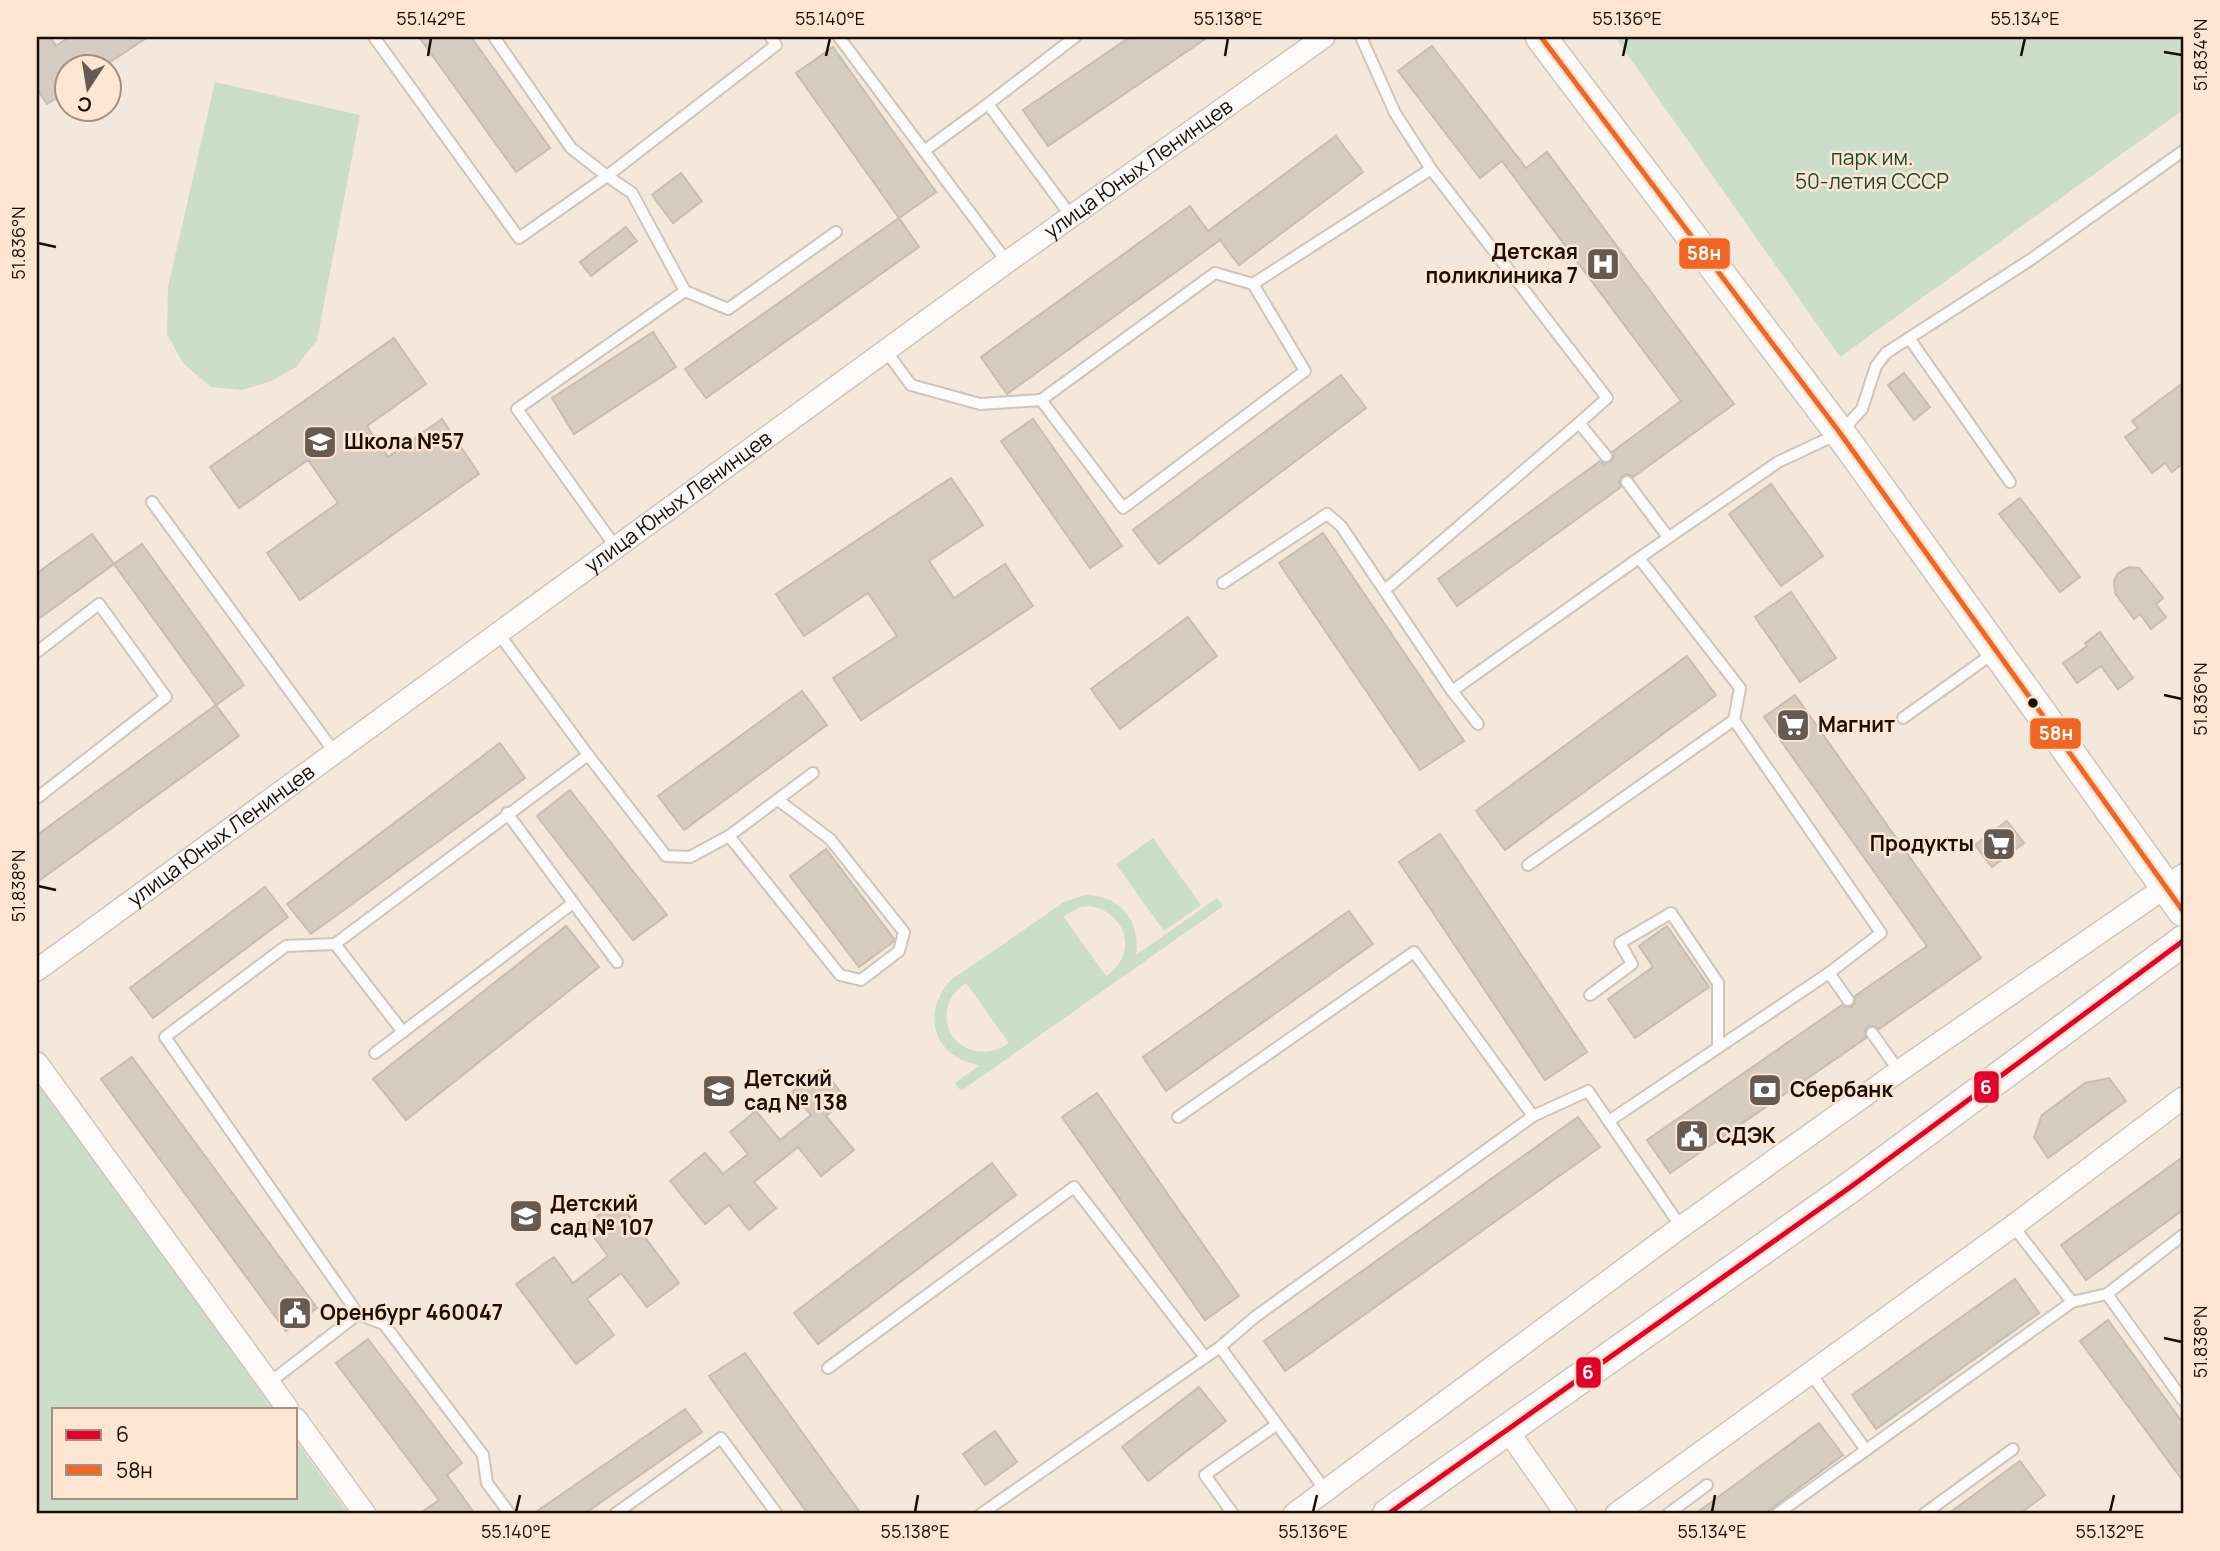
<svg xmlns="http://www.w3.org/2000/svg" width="2220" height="1551" font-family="Manrope,sans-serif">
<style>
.green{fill:#ccddca;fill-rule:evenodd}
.building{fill:#d7ccc2;stroke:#c8bdb4;stroke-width:2}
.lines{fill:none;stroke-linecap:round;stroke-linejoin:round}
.lane-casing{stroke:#d0c5bb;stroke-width:14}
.street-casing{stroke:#d0c5bb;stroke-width:24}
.secondary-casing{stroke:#d0c5bb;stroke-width:33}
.lane{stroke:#fdfbfa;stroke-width:10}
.street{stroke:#fdfbfa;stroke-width:21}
.secondary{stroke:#fdfbfa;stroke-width:30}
.bus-1-casing{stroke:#fee6d2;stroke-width:10}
.bus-2-casing{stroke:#fee6d2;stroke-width:10}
.bus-1{stroke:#e4002b;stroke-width:5}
.bus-2{stroke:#f26522;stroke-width:5}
.ticks{fill:none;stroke:#190f07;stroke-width:2.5}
.bus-dot{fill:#190f07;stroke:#fee6d2;stroke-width:2.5}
.labels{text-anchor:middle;stroke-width:5;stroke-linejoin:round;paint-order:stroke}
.park-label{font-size:21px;fill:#174f32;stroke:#fee6d2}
.street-label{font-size:21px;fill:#190f07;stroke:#fee6d2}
.poi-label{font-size:21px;font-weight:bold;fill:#190f07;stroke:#fee6d2;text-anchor:start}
.line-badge{stroke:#fee6d2;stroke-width:2.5}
.badge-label{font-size:19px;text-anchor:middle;font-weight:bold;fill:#fff}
.neatline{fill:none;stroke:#190f07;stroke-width:2.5}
.ticks-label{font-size:18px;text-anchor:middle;fill:#190f07}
</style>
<rect width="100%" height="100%" fill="#f4e7dc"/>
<g class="green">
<path d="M1615 37H2183V110L1840 357Z"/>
<path d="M215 82 360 115 317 340 296 367 271 381 242 390 211 387 183 363 167 334 168 287Z"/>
<path d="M1153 838 1201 905 1164 931 1116 864Z"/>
<path d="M1085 895C1120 895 1141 921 1136 955L1217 898 1223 906 961 1091 955 1083 980 1065C934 1059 920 1013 951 980L1064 902ZM1091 906C1128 914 1138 955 1106 976L1063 916 1081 907ZM966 983 1009 1043 1008 1044C960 1073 921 1013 966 983Z"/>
<path d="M37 1079 273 1409H54V1497H296V1441L349 1514H40L37 1510Z"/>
</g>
<g class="building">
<path d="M37 37H50L56 46 69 37H148L104 66H66V92L47 104 37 89Z"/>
<path d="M419 37H471L550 148 516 172Z"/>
<path d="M1130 37H1208L1048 146 1023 110Z"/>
<path d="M1432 46 1526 168 1547 152 1734 404 1633 477 1627 474 1622 476 1619 482 1621 487 1457 606 1438 579 1600 461 1604 464 1610 462 1614 458 1612 452 1681 401 1502 161 1480 178 1398 71Z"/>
<path d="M833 47 936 192 899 218 796 73Z"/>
<path d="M1336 136 1363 172 1239 265 1220 240 1007 394 981 357 1190 206 1208 231Z"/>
<path d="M681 173 702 201 673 223 652 195Z"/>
<path d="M899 218 919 247 706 398 685 369Z"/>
<path d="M626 227 637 241 591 276 580 262Z"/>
<path d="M653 332 676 367 574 434 552 398Z"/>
<path d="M394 338 426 384 367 426 388 457 442 419 479 474 300 600 267 553 338 503 308 460 239 508 210 467Z"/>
<path d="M1904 373 1930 407 1914 420 1888 385Z"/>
<path d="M1341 375 1366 408 1159 564 1133 530Z"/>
<path d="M2183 383V463L2172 472 2165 463 2152 473 2125 437 2138 428 2132 421Z"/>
<path d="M1033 419 1122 546 1090 568 1001 441Z"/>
<path d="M951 478 983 525 929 561 954 598 1005 564 1033 606 861 720 833 678 897 636 868 593 804 636 776 594Z"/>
<path d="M1771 484 1823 556 1781 586 1729 514Z"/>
<path d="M2020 498 2080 577 2060 592 1999 514Z"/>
<path d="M1323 533 1464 741 1420 770 1279 563Z"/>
<path d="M92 534 114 564 37 620V573Z"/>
<path d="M142 544 244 685 216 705 114 564Z"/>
<path d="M2129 567 2139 568 2163 598 2156 604 2166 617 2151 629 2140 614 2134 619 2115 593 2114 581 2118 573Z"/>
<path d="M1791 592 1836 658 1800 682 1755 617Z"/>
<path d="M1188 617 1217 656 1120 729 1091 689Z"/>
<path d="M2100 632 2133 678 2118 689 2101 666 2077 683 2063 663 2087 646 2085 643Z"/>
<path d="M1687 656 1716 695 1505 850 1476 811Z"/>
<path d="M802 691 827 725 684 830 658 796Z"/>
<path d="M1795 695 1981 958 1879 1029 1875 1026H1868L1865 1030 1866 1038 1670 1173 1647 1140 1842 1005 1845 1007H1852L1855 1003V996L1927 946 1764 717Z"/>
<path d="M216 705 239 736 37 882V835Z"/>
<path d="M500 743 525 778 311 934 287 904Z"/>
<path d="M570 790 667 915 633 940 537 816Z"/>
<path d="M2007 821 2024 843 1992 867 1975 845Z"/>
<path d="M1440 834 1587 1052 1545 1080 1399 862Z"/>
<path d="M826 849 894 939 893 942 859 967 790 876Z"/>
<path d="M265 887 288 917 153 1018 130 988Z"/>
<path d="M1349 911 1373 944 1166 1091 1143 1057Z"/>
<path d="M566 926 599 967 406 1120 373 1079Z"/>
<path d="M1667 926 1709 987 1635 1038 1608 999 1653 967 1639 946Z"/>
<path d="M132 1057 317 1308 286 1331 101 1079Z"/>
<path d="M822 1068 846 1099 826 1116 854 1150 821 1176 798 1147 754 1182 776 1208 749 1230 729 1205 705 1224 670 1181 705 1153 723 1174 748 1154 730 1132 756 1111 780 1140 811 1115 792 1092Z"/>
<path d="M2109 1078 2126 1101 2048 1158 2034 1137 2042 1115 2085 1083Z"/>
<path d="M1097 1093 1239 1296 1205 1320 1062 1117Z"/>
<path d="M1578 1117 1600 1147 1285 1371 1264 1341Z"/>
<path d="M2183 1157V1210L2086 1280 2061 1245Z"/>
<path d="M992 1163 1016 1195 818 1344 794 1313Z"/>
<path d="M618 1201 679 1283 647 1307 621 1273 587 1299 614 1335 576 1364 516 1284 554 1257 573 1283 608 1256 585 1225Z"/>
<path d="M2015 1279 2039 1313 1876 1429 1852 1395Z"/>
<path d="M2108 1320 2183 1423V1481L2080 1341Z"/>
<path d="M368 1339 462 1463 447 1475 475 1514H419L439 1500 336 1363Z"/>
<path d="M745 1353 861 1514H808L709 1376Z"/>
<path d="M1199 1387 1226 1421 1148 1481 1122 1447Z"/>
<path d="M685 1409 702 1432 584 1514H533Z"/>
<path d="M1819 1423 1843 1455 1764 1514H1695Z"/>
<path d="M995 1431 1017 1462 985 1485 963 1454Z"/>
<path d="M2020 1461 2045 1495 2019 1514H1948Z"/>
</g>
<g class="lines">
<g class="lane-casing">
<g id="lane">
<path d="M374 37 519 238 607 176 632 193 685 291 517 409 617 549"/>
<path d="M494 37 571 148 607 176 776 45 771 37"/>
<path d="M839 37 1007 262"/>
<path d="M924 151 988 104"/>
<path d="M1431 169 1607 398 1579 423 1606 456"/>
<path d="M1071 216 988 104 1075 37"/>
<path d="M685 291 728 309 836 232"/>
<path d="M1909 338 2010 482"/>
<path d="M886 351 911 385 980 404 1041 400 1123 508 1305 371 1253 284 1431 169 1395 113 1361 37"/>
<path d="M1041 400 1215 273 1253 284"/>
<path d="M1627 482 1668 537"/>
<path d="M152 502 335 753"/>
<path d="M1223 583 1327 514 1341 526 1452 691 1639 558"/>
<path d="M1385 590 1579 423"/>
<path d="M499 634 588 755 666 856 690 857 729 836"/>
<path d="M37 652 99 604 166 697 37 798"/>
<path d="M1452 691 1478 724"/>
<path d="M1903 718 1995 652"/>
<path d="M778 800 830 839 904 932 899 951 861 980 840 975 729 836 813 773"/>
<path d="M507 813 617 962"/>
<path d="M1528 865 1734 720"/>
<path d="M335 944 403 1032"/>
<path d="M1829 973 1848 1000"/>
<path d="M1590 995 1632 964 1620 943 1671 913 1718 983V1047"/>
<path d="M1872 1033 1899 1071"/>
<path d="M375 1053 573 903"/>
<path d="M1178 1117 1414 952 1533 1116 1588 1091 1681 1227"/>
<path d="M1609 1121 1829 973 1881 933 1734 720 1740 688 1639 558 1778 462 1840 433 1862 409 1876 366 1886 353 2030 260 2183 151"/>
<path d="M2013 1226 2072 1302 2107 1294 2183 1235"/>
<path d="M2107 1294 2183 1400"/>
<path d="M1220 1347 1255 1317 1533 1116"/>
<path d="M828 1368 1074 1187 1205 1357"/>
<path d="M1811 1374 1866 1450"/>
<path d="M269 1383 358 1314"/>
<path d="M510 1514 487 1483 483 1455 384 1324 358 1314 165 1037 286 946 335 944 588 755"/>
<path d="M615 1514 721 1438 777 1514"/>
<path d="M981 1514 1220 1347 1326 1491"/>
<path d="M1233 1514 1205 1475 1276 1425"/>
<path d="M1668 1514 1707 1485"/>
<path d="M1777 1514 2072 1302"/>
<path d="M1924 1514 2013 1449"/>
</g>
</g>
<g class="street-casing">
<g id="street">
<path id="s1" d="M37 970 1007 262 1324 37"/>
<path d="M37 1063 288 1409"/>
<path d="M296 1419 365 1514"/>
<path d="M1508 1431 1566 1514"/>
<path d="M1294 1514 1681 1227 1899 1071 2183 875"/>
<path d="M1616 1514 2013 1226 2183 1098"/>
</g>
</g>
<g class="secondary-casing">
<g id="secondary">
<path d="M1541 37 1840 433 2183 911"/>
<path d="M1388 1514 1852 1186 2183 941"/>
</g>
</g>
<use href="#lane" class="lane"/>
<use href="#street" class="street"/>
<use href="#secondary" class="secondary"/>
<g class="bus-1-casing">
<path id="bus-1" d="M1388 1514 1852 1186 2183 941"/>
</g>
<g class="bus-2-casing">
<path id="bus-2" d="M1541 37 1840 433 2183 911"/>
</g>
<use href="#bus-1" class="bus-1"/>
<use href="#bus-2" class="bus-2"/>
</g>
<path class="ticks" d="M2164 52 2182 55M428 56 431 38M826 56 830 38M1225 56 1228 38M1623 56 1627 38M2021 56 2025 38M38 243 56 247M2164 695 2182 699M38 886 56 890M2164 1338 2182 1342M516 1512 520 1495M915 1512 918 1495M1313 1512 1317 1495M1712 1512 1715 1495M2110 1512 2114 1495"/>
<defs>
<g id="hospital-square" transform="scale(1.75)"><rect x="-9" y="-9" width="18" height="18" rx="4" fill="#665b52" stroke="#fee6d2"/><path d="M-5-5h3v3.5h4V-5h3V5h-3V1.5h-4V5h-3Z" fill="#fff"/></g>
<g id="school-square" transform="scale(1.75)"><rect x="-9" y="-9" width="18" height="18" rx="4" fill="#665b52" stroke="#fee6d2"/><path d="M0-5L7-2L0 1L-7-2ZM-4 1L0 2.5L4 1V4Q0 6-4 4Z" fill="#fff"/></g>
<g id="supermarket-square" transform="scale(1.75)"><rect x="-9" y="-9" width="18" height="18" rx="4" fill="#665b52" stroke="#fee6d2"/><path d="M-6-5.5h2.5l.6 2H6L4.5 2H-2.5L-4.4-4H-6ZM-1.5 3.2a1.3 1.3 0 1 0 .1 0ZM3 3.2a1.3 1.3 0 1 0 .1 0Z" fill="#fff"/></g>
<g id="bank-square" transform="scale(1.75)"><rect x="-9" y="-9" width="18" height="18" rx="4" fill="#665b52" stroke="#fee6d2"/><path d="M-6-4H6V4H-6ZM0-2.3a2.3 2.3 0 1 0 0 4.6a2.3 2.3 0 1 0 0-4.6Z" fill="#fff"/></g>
<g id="civic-square" transform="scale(1.75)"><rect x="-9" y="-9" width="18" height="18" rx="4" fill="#665b52" stroke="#fee6d2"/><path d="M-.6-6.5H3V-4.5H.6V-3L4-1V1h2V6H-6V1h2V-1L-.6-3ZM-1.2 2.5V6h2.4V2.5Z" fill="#fff"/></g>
</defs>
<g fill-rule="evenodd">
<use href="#hospital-square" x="1603" y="264"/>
<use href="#school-square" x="320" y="442"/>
<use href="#supermarket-square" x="1793" y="725"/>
<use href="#supermarket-square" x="1999" y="844"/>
<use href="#bank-square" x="1765" y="1090"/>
<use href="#school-square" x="719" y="1091"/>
<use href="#civic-square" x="1692" y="1136"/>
<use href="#school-square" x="526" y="1216"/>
<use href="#civic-square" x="295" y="1313"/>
</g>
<circle class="bus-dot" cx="2033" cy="703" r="6"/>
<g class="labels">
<g class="park-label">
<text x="1872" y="165">парк им.<tspan x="1872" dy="24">50-летия СССР</tspan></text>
</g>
<g class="street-label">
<text dy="7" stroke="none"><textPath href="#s1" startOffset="1362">улица Юных Ленинцев</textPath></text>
<text dy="7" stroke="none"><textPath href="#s1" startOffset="794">улица Юных Ленинцев</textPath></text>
<text dy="7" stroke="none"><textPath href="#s1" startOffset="228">улица Юных Ленинцев</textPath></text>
</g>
<g class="poi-label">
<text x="1578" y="259" text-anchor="end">Детская<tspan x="1578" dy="24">поликлиника 7</tspan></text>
<text x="344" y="449">Школа №57</text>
<text x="1818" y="732">Магнит</text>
<text x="1974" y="851" text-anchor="end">Продукты</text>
<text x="744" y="1086">Детский<tspan x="744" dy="24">сад № 138</tspan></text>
<text x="1790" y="1097">Сбербанк</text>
<text x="1716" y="1143">СДЭК</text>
<text x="550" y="1211">Детский<tspan x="550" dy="24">сад № 107</tspan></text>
<text x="320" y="1320">Оренбург 460047</text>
</g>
</g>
<g class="line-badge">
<rect x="1678" y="237" width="53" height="33" rx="7" fill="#f26522"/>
<rect x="2029" y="717" width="53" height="33" rx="7" fill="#f26522"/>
<rect x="1973" y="1070" width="27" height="34" rx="7" fill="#e4002b"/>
<rect x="1575" y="1356" width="27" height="33" rx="7" fill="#e4002b"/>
</g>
<g class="badge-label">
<text x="1704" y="260">58н</text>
<text x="2056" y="740">58н</text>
<text x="1986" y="1094">6</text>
<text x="1588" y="1379">6</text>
</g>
<rect width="2220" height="1551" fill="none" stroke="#fee6d2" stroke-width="77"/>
<rect x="52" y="1408" width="245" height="91" fill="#fee6d2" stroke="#a29081" stroke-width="2"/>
<rect x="66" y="1430" width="35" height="10" fill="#e4002b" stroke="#a29081" stroke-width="2"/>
<text x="116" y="1442" font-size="21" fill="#190f07">6</text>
<rect x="66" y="1465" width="35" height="10" fill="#f26522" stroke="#a29081" stroke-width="2"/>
<text x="116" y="1478" font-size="21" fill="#190f07">58н</text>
<g transform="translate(88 88) rotate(192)"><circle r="33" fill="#fee6d2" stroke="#a29081" stroke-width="2"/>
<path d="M0-5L12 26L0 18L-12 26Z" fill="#665b52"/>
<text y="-10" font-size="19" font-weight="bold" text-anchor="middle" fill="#190f07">С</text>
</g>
<rect x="38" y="38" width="2144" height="1474" class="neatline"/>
<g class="ticks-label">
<text x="431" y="25">55.142°E</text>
<text x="830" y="25">55.140°E</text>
<text x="1228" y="25">55.138°E</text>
<text x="1627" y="25">55.136°E</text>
<text x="2025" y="25">55.134°E</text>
<text transform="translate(2201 55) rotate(-90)" y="6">51.834°N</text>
<text transform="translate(19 243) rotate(-90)" y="6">51.836°N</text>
<text transform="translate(2201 699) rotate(-90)" y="6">51.836°N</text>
<text transform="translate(19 886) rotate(-90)" y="6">51.838°N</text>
<text transform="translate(2201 1342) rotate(-90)" y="6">51.838°N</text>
<text x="516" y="1538">55.140°E</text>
<text x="915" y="1538">55.138°E</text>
<text x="1313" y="1538">55.136°E</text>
<text x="1712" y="1538">55.134°E</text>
<text x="2110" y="1538">55.132°E</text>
</g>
</svg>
